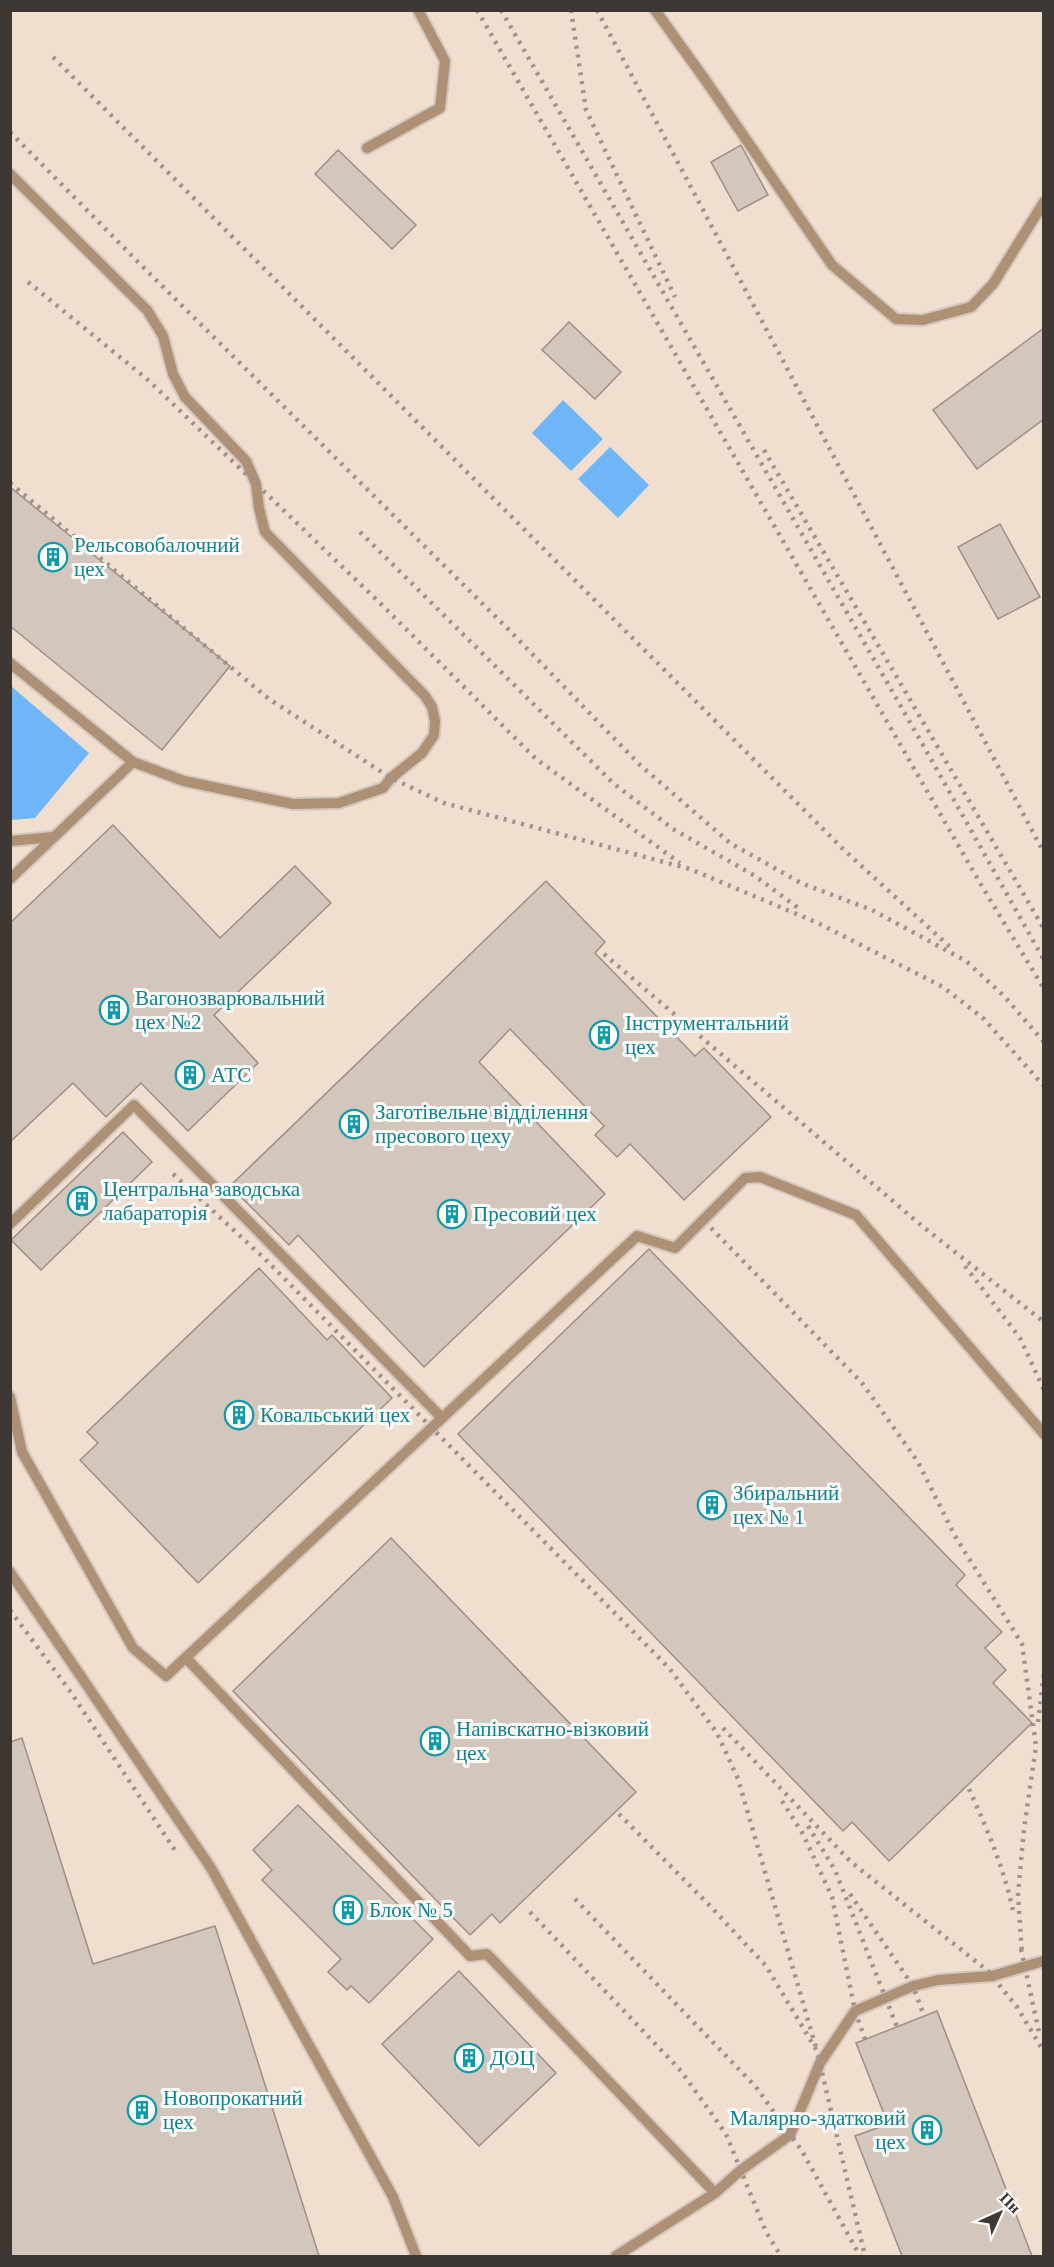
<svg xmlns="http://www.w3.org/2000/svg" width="1054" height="2267" font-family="Georgia,serif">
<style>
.built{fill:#f0decf}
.water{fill:#6eb6f7}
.building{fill:#d3c7bd;stroke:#9b8f86;stroke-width:1.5}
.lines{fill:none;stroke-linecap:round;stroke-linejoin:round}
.service-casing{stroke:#d3c8be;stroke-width:14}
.service{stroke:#ae9075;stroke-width:10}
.rail{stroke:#9d948d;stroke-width:4.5;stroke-dasharray:3 6;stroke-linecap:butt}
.labels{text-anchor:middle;stroke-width:6;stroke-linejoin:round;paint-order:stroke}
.culture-label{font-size:21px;fill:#0d838f;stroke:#fefbf9;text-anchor:start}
</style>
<rect width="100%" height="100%" fill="#f9ece1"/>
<rect class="built" x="11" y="11" width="1032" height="2245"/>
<g class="water">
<path d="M563 400 603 439 571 471 532 433Z"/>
<path d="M610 447 649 485 618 518 578 479Z"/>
<path d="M11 686 89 753 35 818 11 820Z"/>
</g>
<g class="building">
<path d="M741 145 768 195 738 211 711 162Z"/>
<path d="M338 150 416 225 392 249 315 174Z"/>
<path d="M569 322 621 372 595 399 542 350Z"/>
<path d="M1044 328V419L977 469 933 410Z"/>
<path d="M10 487 230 666 162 750 10 626Z"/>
<path d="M1000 524 1040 597 998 619 958 547Z"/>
<path d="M113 825 220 938 295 866 331 903 214 1015 258 1063 188 1131 141 1083 106 1117 73 1083 10 1142V923Z"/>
<path d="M546 881 605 942 595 953 695 1056 704 1048 771 1117 684 1200 630 1144 617 1157 595 1135 604 1126 510 1029 479 1062 605 1194 424 1367 298 1235 289 1245 230 1186Z"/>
<path d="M123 1132 152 1162 41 1270 11 1240Z"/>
<path d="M649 1249 965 1575 956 1585 1002 1632 985 1648 1006 1670 993 1683 1032 1723 889 1861 852 1822 843 1831 458 1434Z"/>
<path d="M259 1268 327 1340 332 1335 392 1398 198 1583 80 1460 98 1443 87 1432Z"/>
<path d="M391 1538 636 1792 500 1923 492 1914 470 1935 233 1691Z"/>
<path d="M22 1738 93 1964 215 1926 319 2256H10V1742Z"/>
<path d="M298 1805 433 1939 369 2003 351 1986 347 1990 328 1972 341 1959 262 1880 272 1870 253 1850Z"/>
<path d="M459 1971 556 2073 479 2146 382 2044Z"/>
<path d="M937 2011 1032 2256H902L855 2136 888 2124 856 2043Z"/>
</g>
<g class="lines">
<g class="service-casing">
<g id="service">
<path d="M655 10 706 81 832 265 896 319 923 320 971 307 993 284 1044 202"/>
<path d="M367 148 440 108 445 61 418 10"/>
<path d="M10 174 147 310 163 336 173 374 185 397 246 461 256 484 259 508 265 532 425 696 432 707 435 721 434 735 422 753 391 778 383 788 339 803 293 804 184 781 133 762 10 879"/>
<path d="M10 663 133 762"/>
<path d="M10 841 53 837"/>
<path d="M10 1224 134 1105 442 1418"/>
<path d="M10 1397 22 1452 133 1648 166 1676 637 1236 675 1248 745 1178 760 1177 856 1215 1044 1434"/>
<path d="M10 1572 211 1868 393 2197 416 2256"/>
<path d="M186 1658 470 1956 487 1954 715 2193"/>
<path d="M616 2256 715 2193 741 2170 790 2135 820 2063 855 2011 913 1986 938 1980 992 1976 1044 1961"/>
</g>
</g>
<use href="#service" class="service"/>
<g class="rail">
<path d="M477 10 980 883 1044 989"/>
<path d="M501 10 923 745 1044 960"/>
<path d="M571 10 586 110 675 297"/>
<path d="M597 10 1044 853"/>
<path d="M53 57 844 850 950 947"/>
<path d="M10 132 140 264 508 629 640 765 730 843 801 883 872 910 966 961 1004 996 1044 1042"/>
<path d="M28 282 148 380 379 602 536 759 680 863"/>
<path d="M764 450 1044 929"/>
<path d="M10 483 269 699 391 778 444 803 690 869 818 923 943 987 984 1019 1044 1086"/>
<path d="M360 532 613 783 673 829 755 876 801 910"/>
<path d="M604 954 922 1226 1044 1322"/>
<path d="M173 1174 265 1259 669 1668 717 1733 738 1779 817 2051"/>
<path d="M711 1228 862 1383 918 1462 955 1536 1022 1644 1036 1746 1024 1829 1018 1894 1022 1955"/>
<path d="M965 1266 1020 1338 1044 1390"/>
<path d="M10 1610 70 1691 176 1852"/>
<path d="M1038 1722 1044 1673"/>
<path d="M723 1728 851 1862 988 1971 1017 2007 1044 2052"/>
<path d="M969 1789C987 1829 1004 1868 1013 1911"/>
<path d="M782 1801 803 1834 832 1897 855 2011 865 2039"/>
<path d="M619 1814 712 1908 766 1966 817 2051 865 2256"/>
<path d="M808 1826 835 1870 897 2027"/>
<path d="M850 1894 913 1986 924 2016"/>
<path d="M575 1899 756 2087 802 2151 860 2256"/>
<path d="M530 1912 681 2071 726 2134 766 2232 781 2256"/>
<path d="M1021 1949 1040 2037"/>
</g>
</g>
<defs>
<g id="building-ring" transform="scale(1.5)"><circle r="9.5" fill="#fefbf9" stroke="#0f9aa8" stroke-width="1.5"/><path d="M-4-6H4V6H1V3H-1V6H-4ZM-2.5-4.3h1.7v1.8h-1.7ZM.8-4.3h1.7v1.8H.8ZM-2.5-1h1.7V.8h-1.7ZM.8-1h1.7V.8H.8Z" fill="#0f9aa8"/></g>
</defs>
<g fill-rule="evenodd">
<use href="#building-ring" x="53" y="557"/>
<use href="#building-ring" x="114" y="1010"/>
<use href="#building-ring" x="604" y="1035"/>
<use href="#building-ring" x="190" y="1075"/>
<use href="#building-ring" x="354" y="1124"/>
<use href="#building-ring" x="82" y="1201"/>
<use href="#building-ring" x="452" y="1214"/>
<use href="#building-ring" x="239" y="1415"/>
<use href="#building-ring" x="712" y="1505"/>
<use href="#building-ring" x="435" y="1741"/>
<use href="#building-ring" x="348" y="1910"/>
<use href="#building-ring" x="469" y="2058"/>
<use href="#building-ring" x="142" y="2110"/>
<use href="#building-ring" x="927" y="2130"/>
</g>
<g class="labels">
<g class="culture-label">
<text x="74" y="552">Рельсовобалочний<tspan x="74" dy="24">цех</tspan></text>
<text x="135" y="1005">Вагонозварювальний<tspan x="135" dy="24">цех №2</tspan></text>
<text x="625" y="1030">Інструментальний<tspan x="625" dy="24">цех</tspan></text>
<text x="211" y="1082">АТС</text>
<text x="375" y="1119">Заготівельне відділення<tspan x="375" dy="24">пресового цеху</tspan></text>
<text x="103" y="1196">Центральна заводська<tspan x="103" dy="24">лабараторія</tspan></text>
<text x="473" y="1221">Пресовий цех</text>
<text x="260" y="1422">Ковальський цех</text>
<text x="733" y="1500">Збиральний<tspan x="733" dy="24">цех № 1</tspan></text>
<text x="456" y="1736">Напівскатно-візковий<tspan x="456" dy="24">цех</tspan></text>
<text x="369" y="1917">Блок № 5</text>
<text x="490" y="2065">ДОЦ</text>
<text x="163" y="2105">Новопрокатний<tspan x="163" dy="24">цех</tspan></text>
<text x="906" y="2125" text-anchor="end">Малярно-здатковий<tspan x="906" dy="24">цех</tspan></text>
</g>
</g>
<rect width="1054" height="2267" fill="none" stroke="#3d3834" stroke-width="24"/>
<g transform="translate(1000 2213) rotate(45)" stroke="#fefbf9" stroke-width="4.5" paint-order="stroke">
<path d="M0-4.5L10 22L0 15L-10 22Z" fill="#3d3834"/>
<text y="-9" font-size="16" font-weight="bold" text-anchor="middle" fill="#3d3834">Пн</text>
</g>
</svg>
